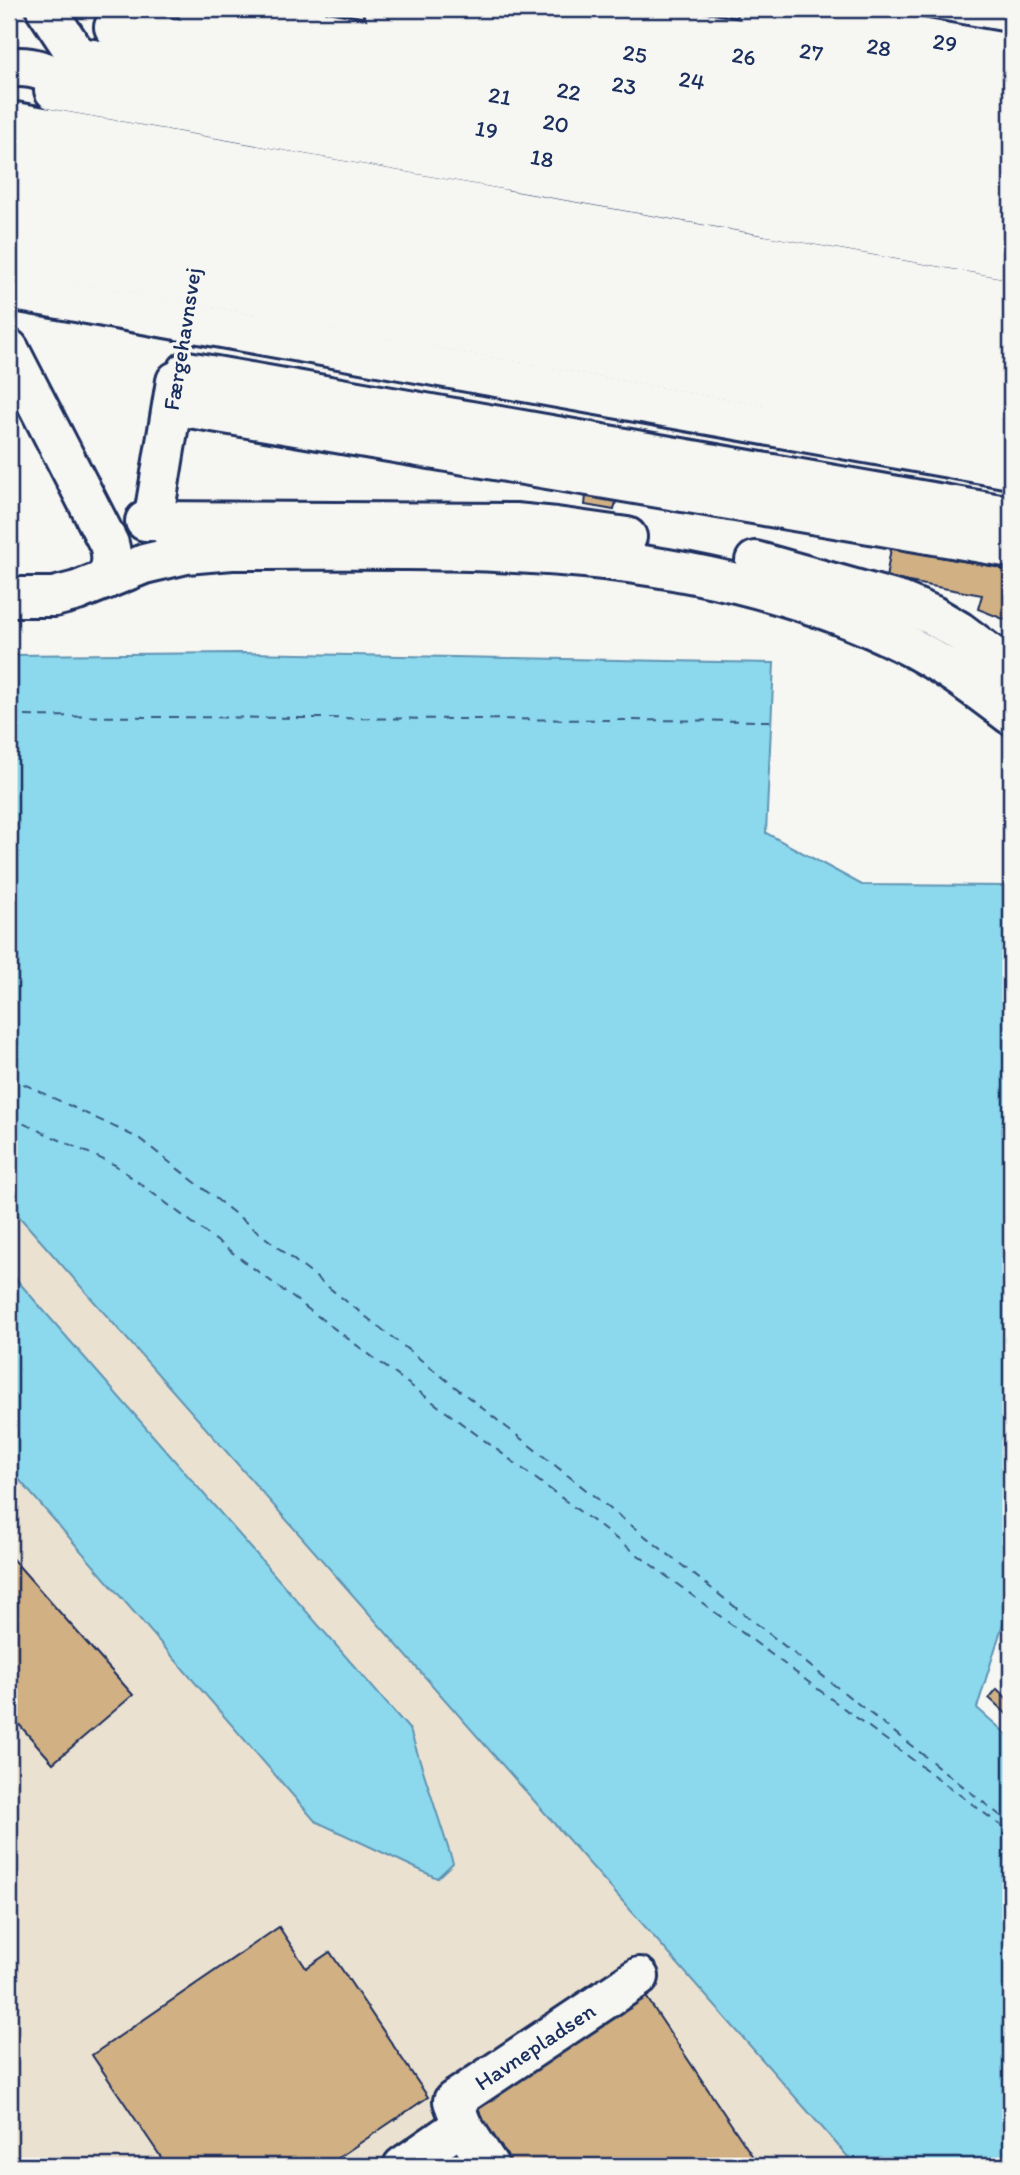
<svg xmlns="http://www.w3.org/2000/svg" width="1020" height="2175" font-family="Itim,sans-serif">
<style>
.built{fill:#ebe1d1}
.water{fill:#8cd8ec;stroke:#5f94b3;stroke-width:2}
.lines{fill:none;stroke-linecap:round;stroke-linejoin:round}
.ferry{stroke:#375982;stroke-width:2;stroke-dasharray:9 7;stroke-linecap:butt}
.building{fill:#d1b084;stroke:#1b2f5e;stroke-width:2}
.minor-casing{stroke:#1b2f5e;stroke-width:44}
.minor{stroke:#f6f6f2;stroke-width:38}
.labels{text-anchor:middle;stroke-width:7;stroke-linejoin:round;paint-order:stroke}
.street-label{font-size:23px;fill:#1b2f5e;stroke:#f6f6f2}
</style>
<rect width="100%" height="100%" fill="#f6f6f2"/>
<filter id="ink" filterUnits="userSpaceOnUse"><feTurbulence type="fractalNoise" baseFrequency=".0143" numOctaves="2"/><feDisplacementMap in="SourceGraphic" scale="14" xChannelSelector="R" yChannelSelector="G"/><feConvolveMatrix kernelMatrix="1 2 1 2 8 2 1 2 1" color-interpolation-filters="sRGB"/></filter>
<g filter="url(#ink)">
<path class="built" d="M9 1205 856 2166H9Z"/>
<g class="water">
<path d="M240 653 774 663 766 833 862 885 1011 886V1597L977 1708 1011 1738V2166H856L9 1205V655Z"/>
<path d="M9 1271 410 1730 453 1863 437 1878 315 1821 9 1468Z"/>
</g>
<g class="lines">
<g class="ferry">
<path d="M9 716 771 721"/>
<path d="M9 1077 140 1139 1011 1824"/>
<path d="M9 1117 115 1165 1011 1833"/>
</g>
</g>
<g class="building">
<path d="M586 496 616 501 614 510 585 505Z"/>
<path d="M891 548 996 567 1011 573V622L978 609 982 595 886 578Z"/>
<path d="M9 1555 133 1695 53 1763 9 1713Z"/>
<path d="M997 1689 1011 1702V1718L989 1698Z"/>
<path d="M279 1927 306 1968 330 1952 428 2097 326 2166H167L92 2055Z"/>
<path d="M645 1995 759 2166H507L470 2110Z"/>
</g>
<g class="lines">
<g class="minor-casing">
<g id="minor">
<path d="M46 9 95 83"/>
<path id="s1" d="M197 9 1011 154"/>
<path id="s2" d="M383 9 1011 120"/>
<path id="s3" d="M570 9 1011 87"/>
<path id="s4" d="M756 9 1011 54"/>
<path id="s5" d="M114 27 1011 187"/>
<path id="s6" d="M87 58 1011 223"/>
<path d="M9 68C35 63 63 79 86 90"/>
<path d="M54 90 1011 260"/>
<path d="M15 122 1011 299"/>
<path d="M9 153 1011 332"/>
<path d="M9 186 1011 367"/>
<path d="M9 219 1011 398"/>
<path d="M9 252 1011 431"/>
<path d="M9 290 1011 469"/>
<path d="M9 349 109 544C113 558 112 567 105 580"/>
<path d="M187 371 1011 516"/>
<path d="M176 381 155 510 177 538"/>
<path d="M178 406 1011 548"/>
<path d="M145 521 515 523 556 527 627 537"/>
<path d="M755 561 901 602 932 615 959 631 1011 670"/>
<path d="M9 597H54L77 591 144 564 186 554 232 550C460 550 690 538 901 642 940 661 976 688 1011 715"/>
<path d="M462 2125 489 2166"/>
<path id="s7" d="M403 2166 462 2125 453 2101 639 1977"/>
</g>
</g>
<use href="#minor" class="minor"/>
</g>
</g>
<g class="labels">
<g class="street-label">
<text dy="8" stroke="none"><textPath href="#s4" startOffset="192">29</textPath></text>
<text transform="translate(879 47) rotate(10)" y="8">28</text>
<text dy="8" stroke="none"><textPath href="#s3" startOffset="245">27</textPath></text>
<text dy="8" stroke="none"><textPath href="#s2" startOffset="256">25</textPath></text>
<text transform="translate(744 56) rotate(10)" y="8">26</text>
<text transform="translate(692 80) rotate(10)" y="8">24</text>
<text dy="8" stroke="none"><textPath href="#s1" startOffset="434">23</textPath></text>
<text transform="translate(569 91) rotate(10)" y="8">22</text>
<text dy="8" stroke="none"><textPath href="#s5" startOffset="392">21</textPath></text>
<text transform="translate(556 123) rotate(10)" y="8">20</text>
<text dy="8" stroke="none"><textPath href="#s6" startOffset="406">19</textPath></text>
<text transform="translate(542 158) rotate(10)" y="8">18</text>
<text transform="translate(182 339) rotate(-81)" y="8">Færgehavnsvej</text>
<text dy="8" stroke="none"><textPath href="#s7" startOffset="196">Havnepladsen</textPath></text>
</g>
</g>
<rect width="1020" height="2175" fill="none" stroke="#f6f6f2" stroke-width="35"/>
<rect x="18" y="18" width="985" height="2140" fill="none" stroke="#1b2f5e" stroke-width="2.5" filter="url(#ink)"/>
</svg>
